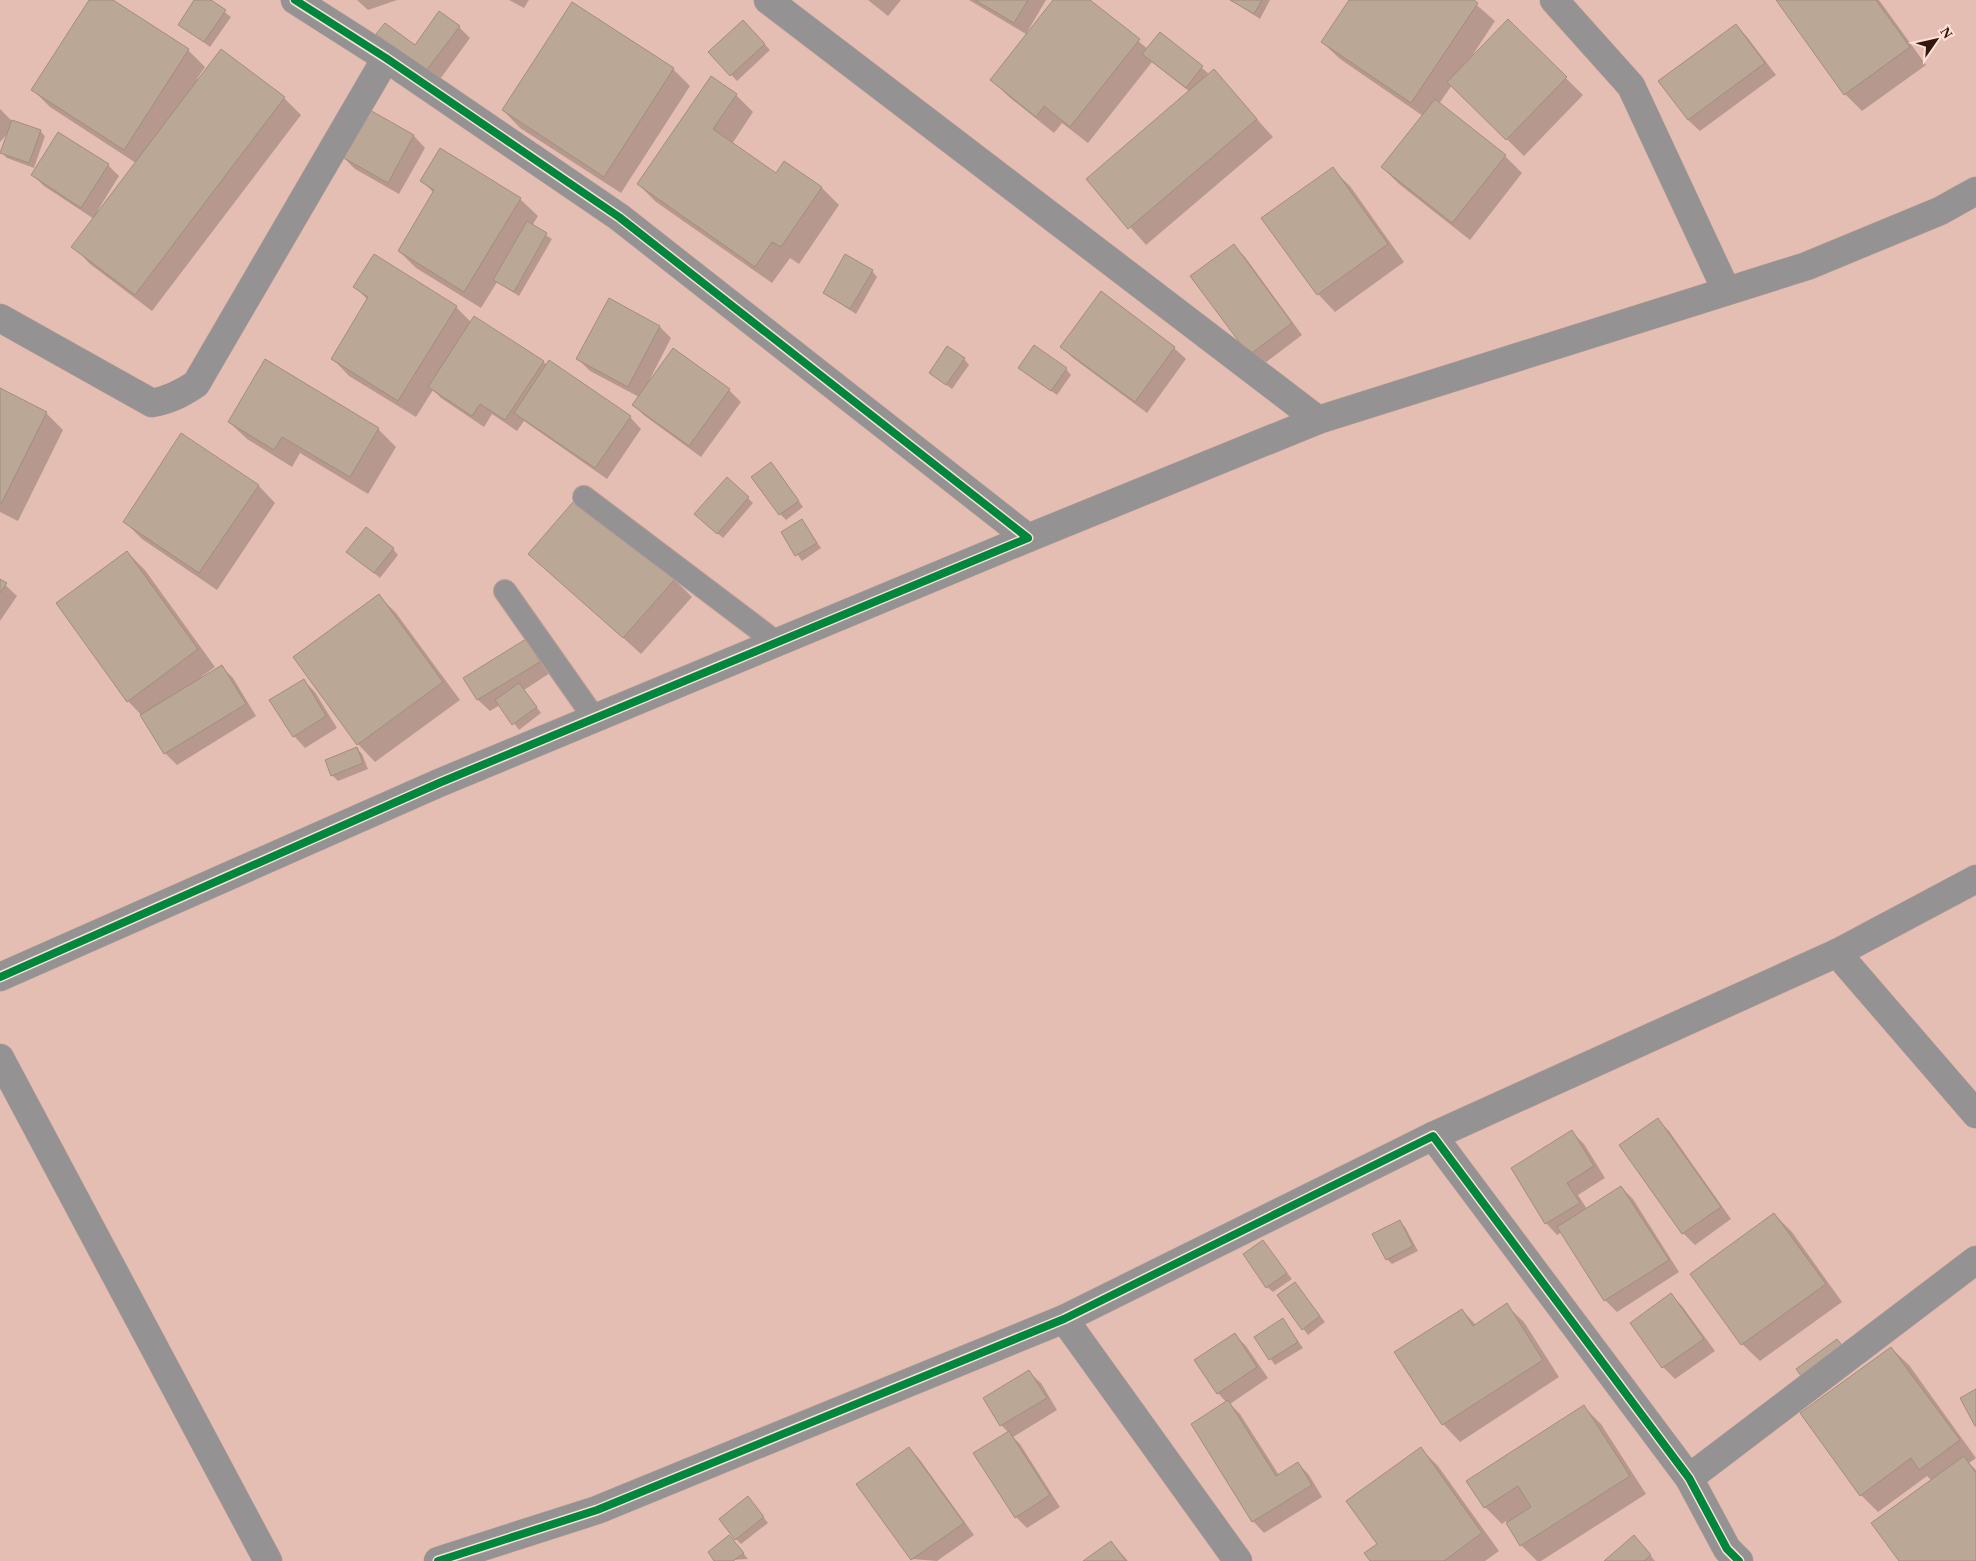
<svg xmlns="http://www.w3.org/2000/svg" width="1976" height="1561" font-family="Georgia,serif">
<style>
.shadow{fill:#0003}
.building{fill:#bba795;stroke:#a28e7c}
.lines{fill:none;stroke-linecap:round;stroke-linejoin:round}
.lane-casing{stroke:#bd9f96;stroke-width:24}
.street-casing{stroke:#bd9f96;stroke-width:29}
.lane{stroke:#949292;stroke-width:22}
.street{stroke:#949292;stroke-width:28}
.cycleway-casing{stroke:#fee0d7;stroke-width:11}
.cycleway{stroke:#00873e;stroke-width:8}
</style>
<rect width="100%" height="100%" fill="#e5beb3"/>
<g class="shadow">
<path d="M91 0H111L188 50 205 67 197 79 199 80 284 98 301 115 152 311 90 264 73 246 94 219 44 186 32 174 108 165 119 176 98 210 100 211 136 163 50 107 33 90Z"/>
<path d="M196 0H209L231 17 210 47 180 24Z"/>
<path d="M357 0H397L368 10Z"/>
<path d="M509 0H529L524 8Z"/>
<path d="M868 0H901L888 16Z"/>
<path d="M969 0H1046L1026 34Z"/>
<path d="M1055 0H1088L1148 49 1160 34 1208 73 1203 79 1214 71 1273 137 1146 245 1088 179 1190 92 1152 62 1088 143 1062 123 1054 133 1009 97 992 80Z"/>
<path d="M1231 0H1270L1260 19Z"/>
<path d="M1350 0H1471L1495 21 1470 59 1508 21 1583 95 1524 156 1452 85 1439 104 1505 156 1522 173 1470 240 1399 184 1382 167 1423 116 1340 59 1322 42Z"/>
<path d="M1778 0H1879L1926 65 1862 111 1845 94Z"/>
<path d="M1736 25 1747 37 1776 75 1700 131 1688 120Z"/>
<path d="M459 27 470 38 438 82 389 45 378 34 416 46Z"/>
<path d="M749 27 770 50 737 81 710 52Z"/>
<path d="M673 69 690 86 621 193 520 128 503 110Z"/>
<path d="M736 95 753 112 732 144 777 174 784 163 822 188 839 205 799 264 790 258 772 283 656 202 638 184Z"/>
<path d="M0 109 13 122 40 131 45 136 34 168 7 158 1 152 9 132 0 142Z"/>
<path d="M369 111 414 136 425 148 399 194 355 169 343 157Z"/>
<path d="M1332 169 1350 186 1404 262 1335 312 1318 294 1263 218Z"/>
<path d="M422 181 520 199 538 216 532 226 552 239 519 296 497 282 481 308 416 268 399 251 434 193Z"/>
<path d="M1234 246 1245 257 1302 335 1261 366 1250 355Z"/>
<path d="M872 271 877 277 856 314 824 293Z"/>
<path d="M355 287 456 307 471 322 543 362 630 417 641 429 607 479 524 421 517 431 492 414 484 427 441 398 433 390 416 417 349 376 332 358 368 300Z"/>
<path d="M660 327 671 338 649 381 673 350 729 390 741 402 701 457 645 416 633 405 639 397 590 371 578 359Z"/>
<path d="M1062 347 1174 348 1186 359 1147 413 1073 358Z"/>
<path d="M964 359 969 365 952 389 930 373Z"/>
<path d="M265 361 378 429 396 447 368 494 300 453 292 467 247 439 229 422Z"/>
<path d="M1066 369 1071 375 1057 395 1025 373Z"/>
<path d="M0 390 46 413 63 430 18 521 0 512Z"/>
<path d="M776 469 803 507 786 520 780 514Z"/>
<path d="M258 485 275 503 217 590 142 539 124 521Z"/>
<path d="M748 498 753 503 723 538 701 519Z"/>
<path d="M801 520 821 548 802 561 782 533Z"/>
<path d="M393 549 398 555 380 578 348 552Z"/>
<path d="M127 552 145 570 215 667 201 677 202 678 222 667 233 678 256 716 177 765 165 753 142 716 128 701Z"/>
<path d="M529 553 675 580 692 597 641 654Z"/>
<path d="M0 580 17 596 0 621Z"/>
<path d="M379 596 396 613 460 700 375 762 358 744 295 657Z"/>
<path d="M525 641 537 653 550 673 524 690 541 713 519 730 500 705 490 711 478 700 465 679Z"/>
<path d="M303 680 315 692 337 728 305 748 294 736Z"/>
<path d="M356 748 362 754 368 769 338 781 332 775Z"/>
<path d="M1657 1120 1669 1131 1731 1219 1695 1245 1683 1233 1621 1146Z"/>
<path d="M1572 1132 1584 1144 1605 1178 1578 1195 1587 1209 1621 1187 1633 1199 1679 1272 1617 1312 1605 1300 1562 1232 1557 1235 1546 1223Z"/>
<path d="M1774 1214 1792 1232 1842 1302 1760 1361 1742 1344 1691 1274Z"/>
<path d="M1400 1222 1405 1227 1418 1251 1392 1264 1387 1259Z"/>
<path d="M1263 1242 1292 1279 1273 1292 1267 1287Z"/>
<path d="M1295 1284 1325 1322 1308 1335 1279 1296Z"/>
<path d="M1671 1295 1682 1306 1715 1351 1675 1379 1663 1367 1631 1323Z"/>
<path d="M1506 1305 1524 1322 1559 1377 1460 1442 1443 1424 1396 1353 1462 1310 1476 1325Z"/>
<path d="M1283 1320 1303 1348 1275 1365 1255 1337Z"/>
<path d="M1234 1334 1246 1346 1268 1378 1230 1404 1240 1414 1279 1475 1298 1463 1309 1475 1322 1497 1264 1533 1253 1521 1227 1403 1218 1393Z"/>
<path d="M1891 1348 1909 1365 1976 1458 1969 1463 1976 1470V1561H1900L1932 1481 1927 1476 1878 1512 1861 1495Z"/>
<path d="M1029 1372 1041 1383 1057 1410 1013 1437 1020 1444 1060 1507 1027 1528 1016 1517 1008 1432 1001 1425 985 1399Z"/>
<path d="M1584 1407 1601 1424 1646 1494 1541 1561H1537L1521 1545 1506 1521 1502 1524 1485 1507Z"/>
<path d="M909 1448 920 1460 974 1535 937 1561 912 1559Z"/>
<path d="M1421 1449 1438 1466 1499 1551 1485 1561H1371Z"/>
<path d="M748 1497 768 1523 741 1544 736 1539Z"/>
<path d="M1111 1542 1128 1561H1085Z"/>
<path d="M1639 1542 1655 1561H1606Z"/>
<path d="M735 1543 748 1559 716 1561Z"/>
</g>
<g class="building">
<path d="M89 0H113L189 49 124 150 31 90Z"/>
<path d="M194 0H211L226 10 204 42 178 25Z"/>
<path d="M975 0H1028L1014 23Z"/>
<path d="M1053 0H1090L1140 39 1070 127 1044 106 1036 117 990 80Z"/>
<path d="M1230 0H1262L1254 14Z"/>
<path d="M1349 0H1474L1478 3 1411 103 1321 42Z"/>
<path d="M1776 0H1876L1910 47 1844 95Z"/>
<path d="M572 2 674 68 604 177 502 110Z"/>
<path d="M439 11 460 26 426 71 376 34 385 23 415 45Z"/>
<path d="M1508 19 1567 77 1506 140 1447 82Z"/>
<path d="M743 20 765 44 730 76 708 52Z"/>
<path d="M1736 24 1765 63 1688 120 1658 81Z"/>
<path d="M1160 32 1203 66 1186 88 1142 54Z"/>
<path d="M221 49 285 97 135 295 71 247Z"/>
<path d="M1214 69 1257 119 1128 229 1086 179Z"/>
<path d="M711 76 737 94 713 129 776 173 784 161 822 187 781 247 772 242 755 267 637 184Z"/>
<path d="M1435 99 1506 155 1452 223 1381 167Z"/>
<path d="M368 109 414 135 388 183 342 157Z"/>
<path d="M12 120 41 130 29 163 0 153Z"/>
<path d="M58 132 109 164 81 208 31 175Z"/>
<path d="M440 148 521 198 464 292 398 251 434 190 420 181Z"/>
<path d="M1333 167 1388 244 1317 295 1261 218Z"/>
<path d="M527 221 547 233 514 292 493 280Z"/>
<path d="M1234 244 1292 323 1249 355 1190 276Z"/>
<path d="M374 254 457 306 398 401 331 359 368 297 353 287Z"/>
<path d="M845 254 873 270 850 309 823 293Z"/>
<path d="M1101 291 1175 347 1135 402 1060 347Z"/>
<path d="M609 298 660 326 628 387 576 359Z"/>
<path d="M474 316 544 361 505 420 480 404 472 416 428 387Z"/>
<path d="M1034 345 1067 368 1051 391 1018 368Z"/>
<path d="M947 346 965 358 946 385 929 373Z"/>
<path d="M673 348 730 389 689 446 632 405Z"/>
<path d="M265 359 379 428 350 477 282 437 274 450 228 422Z"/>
<path d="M549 360 631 416 595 468 514 413Z"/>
<path d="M0 388 47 412 1 504H0Z"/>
<path d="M181 433 259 485 199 573 123 522Z"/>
<path d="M771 462 799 501 779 515 751 477Z"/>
<path d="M727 477 749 497 717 534 694 514Z"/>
<path d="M580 494 675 579 623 638 528 554Z"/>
<path d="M802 519 817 543 795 556 781 532Z"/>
<path d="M366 527 394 548 374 573 346 552Z"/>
<path d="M127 551 198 649 127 702 56 603Z"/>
<path d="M0 579 7 583 0 593Z"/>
<path d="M379 594 443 682 357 745 293 657Z"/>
<path d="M526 639 540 662 477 700 463 678Z"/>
<path d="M222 665 246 704 164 754 140 715Z"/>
<path d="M304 679 326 716 293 737 269 700Z"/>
<path d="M519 683 537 707 512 725 495 700Z"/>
<path d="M357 747 363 763 331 776 325 760Z"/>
<path d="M1658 1118 1721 1207 1682 1234 1619 1145Z"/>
<path d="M1572 1130 1594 1166 1567 1183 1580 1203 1545 1224 1511 1168Z"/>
<path d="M1621 1186 1669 1260 1604 1301 1557 1227Z"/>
<path d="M1774 1213 1826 1284 1741 1345 1690 1274Z"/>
<path d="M1400 1220 1413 1246 1386 1260 1372 1234Z"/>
<path d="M1263 1240 1287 1273 1266 1288 1243 1254Z"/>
<path d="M1295 1282 1320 1316 1302 1330 1277 1295Z"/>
<path d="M1671 1293 1704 1339 1662 1368 1630 1323Z"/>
<path d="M1507 1303 1543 1360 1442 1425 1394 1352 1462 1309 1473 1326Z"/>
<path d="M1283 1318 1298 1342 1269 1360 1254 1337Z"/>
<path d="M1235 1333 1257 1367 1217 1394 1194 1360Z"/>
<path d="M1837 1339 1851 1357 1810 1388 1796 1369Z"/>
<path d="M1891 1347 1960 1440 1919 1470 1911 1458 1860 1496 1800 1413Z"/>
<path d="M1029 1370 1047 1398 1000 1426 983 1398Z"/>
<path d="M1976 1389V1426H1975L1960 1398Z"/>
<path d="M1228 1400 1276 1476 1298 1462 1312 1485 1252 1522 1191 1424Z"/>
<path d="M1584 1405 1630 1476 1520 1546 1506 1523 1531 1507 1518 1486 1484 1508 1466 1481Z"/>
<path d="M1009 1431 1050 1495 1015 1518 973 1453Z"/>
<path d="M909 1447 964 1523 911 1560 856 1484Z"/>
<path d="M1421 1447 1482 1533 1444 1561H1370L1364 1553 1377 1544 1346 1501Z"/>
<path d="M1964 1456 1976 1473V1561H1899L1871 1523Z"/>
<path d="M748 1496 764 1517 735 1540 719 1519Z"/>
<path d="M729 1535 744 1553 733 1561H714L708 1552Z"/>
<path d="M1634 1535 1651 1555 1644 1561H1604Z"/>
<path d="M1111 1541 1126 1561H1083Z"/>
</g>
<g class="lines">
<g class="lane-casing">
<g id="lane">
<path d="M584 497 777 643"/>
<path d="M505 591 595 719"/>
</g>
</g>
<g class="street-casing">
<g id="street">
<path d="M768 0 1318 420 1028 538"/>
<path d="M1554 0 1631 86 1726 290"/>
<path d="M0 318 152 403C169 400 181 394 196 384L386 58"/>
<path d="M1318 420 1807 266 1940 211 1976 191"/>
<path d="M1837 953 1976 1114"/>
<path d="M0 977 439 783 1028 538 619 217 386 58 295 0"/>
<path d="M0 1058 268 1561"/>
<path d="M1433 1136 1837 953 1976 879"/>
<path d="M1064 1319 1238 1561"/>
<path d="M1689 1478 1976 1260"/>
<path d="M438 1561 597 1510 1064 1319 1433 1136 1689 1478 1727 1549 1739 1561"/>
</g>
</g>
<use href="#lane" class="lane"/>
<use href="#street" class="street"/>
<g class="cycleway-casing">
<g id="cycleway">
<path d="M0 977 439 783 1028 538 619 217 386 58 295 0"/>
<path d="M438 1561 597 1510 1064 1319 1433 1136 1689 1478 1727 1549 1739 1561"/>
</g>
</g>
<use href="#cycleway" class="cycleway"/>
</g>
<g transform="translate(1936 40) rotate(56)" stroke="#fee0d7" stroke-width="4" paint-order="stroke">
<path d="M0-4L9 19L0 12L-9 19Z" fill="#31170f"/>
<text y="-8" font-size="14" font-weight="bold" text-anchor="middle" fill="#31170f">N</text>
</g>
</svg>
